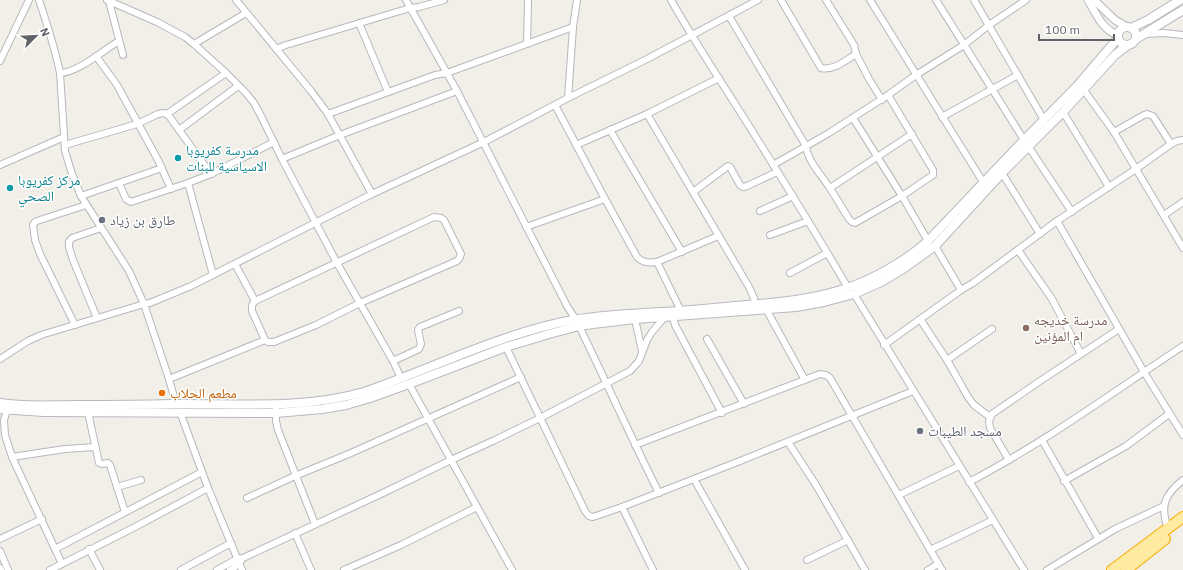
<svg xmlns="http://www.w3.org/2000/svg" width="1183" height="570" font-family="'IBM Plex Sans','Noto Naskh Arabic',sans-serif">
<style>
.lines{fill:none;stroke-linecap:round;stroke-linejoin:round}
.minor-casing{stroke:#b5b8bc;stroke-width:8}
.tertiary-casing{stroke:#b5b8bc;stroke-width:9}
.secondary-casing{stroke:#b6babf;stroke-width:10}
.trunk-casing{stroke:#f9ab00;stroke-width:12}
.minor{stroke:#fff;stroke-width:6}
.tertiary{stroke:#fff;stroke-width:7}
.secondary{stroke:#fff;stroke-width:8}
.trunk{stroke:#feeaa1;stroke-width:10}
.culture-dot{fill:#0f9aa8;stroke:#fff;stroke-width:1.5}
.worship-dot{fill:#6b7280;stroke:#fff;stroke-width:1.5}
.education-dot{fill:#8d6e63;stroke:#fff;stroke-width:1.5}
.food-dot{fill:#e8710a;stroke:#fff;stroke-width:1.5}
.labels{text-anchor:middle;stroke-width:3;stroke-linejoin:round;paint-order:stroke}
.culture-label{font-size:14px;fill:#0d838f;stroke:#fff;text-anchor:start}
.worship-label{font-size:14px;fill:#5b616d;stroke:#fff;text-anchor:start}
.education-label{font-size:14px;fill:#785e54;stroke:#fff;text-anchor:start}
.food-label{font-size:14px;fill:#c56008;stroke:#fff;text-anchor:start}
</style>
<rect width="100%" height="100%" fill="#f1efe8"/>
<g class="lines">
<g class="minor-casing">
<g id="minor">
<path d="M39 0C47 24 55 48 60 73L65 151 72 174 81 196 129 271 144 304 169 379 176 404"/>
<path d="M107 0 157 22 185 37 194 44 226 73 246 93 254 103 260 114 282 159 337 263 393 361 401 378"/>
<path d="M236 0 311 91 328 114 372 194"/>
<path d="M406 0 457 91 567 306 576 320"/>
<path d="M671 0C697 46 726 89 754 134 786 185 818 236 848 288"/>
<path d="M781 0 821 68C834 71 846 60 856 54L854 45 826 0"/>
<path d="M870 0 983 182"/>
<path d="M936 0 1024 140 1072 212"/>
<path d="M974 0 1044 120"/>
<path d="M109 1 123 55"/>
<path d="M729 16 806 146C808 162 821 174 829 187 836 197 842 208 849 219L852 222 855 223 902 196 933 175V170L888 95"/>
<path d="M359 23 388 92"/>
<path d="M1146 34 1164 33 1183 35"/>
<path d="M194 44 246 13"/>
<path d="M527 44 528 0"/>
<path d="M276 49 286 45 410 8 419 7 444 0"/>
<path d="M856 54 869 79 882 100"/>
<path d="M96 56 117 85 158 160 171 189"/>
<path d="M0 61 29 0"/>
<path d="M60 73C79 72 102 51 119 41"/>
<path d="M1083 89 1114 132 1183 248"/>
<path d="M568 98 573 27 577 0"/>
<path d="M555 105 605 199 637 257C643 263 649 263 657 262L718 236"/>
<path d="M1063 112 1109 187"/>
<path d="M167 114 226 73"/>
<path d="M328 114 435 75 447 73 573 27"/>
<path d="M647 114 749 287 754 298 755 304"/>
<path d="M942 117 1018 75"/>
<path d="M853 118 902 196 928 241"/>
<path d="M179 130 238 86"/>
<path d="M610 130 682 252"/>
<path d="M1114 132 1144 115 1147 114 1153 116 1171 144"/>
<path d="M65 145 137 124 158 114 164 113 169 116 179 130 211 174"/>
<path d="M576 145 647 114 719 78"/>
<path d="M282 159 340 135 457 91"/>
<path d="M0 165 64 137"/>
<path d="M773 165 829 133 888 95 916 75 964 45 989 25 1026 0"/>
<path d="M1002 173 1040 234"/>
<path d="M119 183 126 199 131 202 188 183 211 174 274 142"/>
<path d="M188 183 213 275"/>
<path d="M830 188 912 134"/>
<path d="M693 192 728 166 730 167 740 185 743 187 747 186 777 172"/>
<path d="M81 196 162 168"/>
<path d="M760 211 793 196"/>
<path d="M1164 215 1183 202"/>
<path d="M1057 221 1144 372 1183 435"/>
<path d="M526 227 605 199"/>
<path d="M770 235 808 221"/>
<path d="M935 246 961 290"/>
<path d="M1018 250 1052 299 1081 354"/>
<path d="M657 262 681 311"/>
<path d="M235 264 255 301"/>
<path d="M790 273 827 253"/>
<path d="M854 294 1024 570"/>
<path d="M766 309 805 380"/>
<path d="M673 317 675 325 722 413"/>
<path d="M97 318 73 260 69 247V242L72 238 101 228"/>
<path d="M635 319 642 351"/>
<path d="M920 319 947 360 968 397 974 405 990 417"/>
<path d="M75 325 40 254 35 240 33 225 35 222 37 221 86 205"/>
<path d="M579 326C606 381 631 438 659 493"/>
<path d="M707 339 744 404"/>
<path d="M884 345 961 290 973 283 1057 221 1136 169 1171 144 1177 141 1183 140"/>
<path d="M506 347 585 511 589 516 593 517 622 507 740 461 913 391"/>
<path d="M0 359 28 341 41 335 144 304 150 303 191 286 372 194 484 142 568 98 647 59 758 0"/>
<path d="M947 360 992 329"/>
<path d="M393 361 419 349 421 344 418 330 420 327 459 311"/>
<path d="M169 379 265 340 268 342H274L316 325 360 303 457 261 459 259 461 254 444 220 441 218 434 217 255 301 252 305V311L265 340"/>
<path d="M409 384 512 570"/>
<path d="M7 406V410L4 420 5 435 12 457 62 564"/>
<path d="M276 409V421L278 430 315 524"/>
<path d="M88 412 99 463 102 464 108 463 110 465 125 512"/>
<path d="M180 412 208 488 242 570"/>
<path d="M1042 440 1098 538"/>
<path d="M788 442 816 485 865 570"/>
<path d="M635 445 820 374 826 375 830 378 942 570"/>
<path d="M12 457 65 449 95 447"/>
<path d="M1009 460 990 428 989 421 992 414 1040 381 1119 329"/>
<path d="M694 479 745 570"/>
<path d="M1064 481 1126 446 1169 414"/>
<path d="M969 482C1044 443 1113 392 1183 346"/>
<path d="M117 487 141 480"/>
<path d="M899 495 959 466"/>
<path d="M247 498 295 476 351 453 521 377"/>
<path d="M622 507 653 570"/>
<path d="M1168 529C1160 506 1164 495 1183 480"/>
<path d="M295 533 311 570"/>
<path d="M0 539 42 519"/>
<path d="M55 549 202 472"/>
<path d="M89 549 100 570"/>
<path d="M930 550 993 520"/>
<path d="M0 551 8 570"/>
<path d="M807 560 848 540"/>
<path d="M0 568 1 570"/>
<path d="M50 570 135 527 208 488"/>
<path d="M181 570 231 543"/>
<path d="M217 570 237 559 243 558 383 493 451 460 495 440 540 418 630 371 639 361 647 340 652 332 663 319 668 317"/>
<path d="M230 570 235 567 241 561"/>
<path d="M344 570 401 545 477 507"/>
<path d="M928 570 938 564"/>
<path d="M1047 570 1115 529 1164 506"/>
</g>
</g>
<g class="tertiary-casing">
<g id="tertiary">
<path d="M1088 0C1096 13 1102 30 1118 35"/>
<path d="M1094 0 1115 20 1127 27"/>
</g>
</g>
<g class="secondary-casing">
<g id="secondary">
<circle cx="1127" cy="36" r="9"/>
<path d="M1131 28 1148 20 1180 0"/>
<path d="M1136 39 1183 10"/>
<path d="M0 403C25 407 51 405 76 405 108 405 139 405 171 404 236 403 301 410 364 392 433 368 500 334 572 320 608 314 644 313 680 311 707 309 733 306 759 304 789 301 818 298 847 288 874 279 907 260 928 241L1024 140 1077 86 1118 38"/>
<path d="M0 409 44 412 276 413 322 409 346 405 370 398 409 384 506 347 549 334 579 326 593 324 635 319 796 307 824 302 854 294 881 282 903 269 935 246 1002 173 1063 112 1115 55 1128 45"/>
</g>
</g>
<g class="trunk-casing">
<g id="trunk">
<path d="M1112 570 1183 517"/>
<path d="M1126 570 1165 539"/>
</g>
</g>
<use href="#minor" class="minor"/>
<use href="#tertiary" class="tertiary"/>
<use href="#secondary" class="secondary"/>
<use href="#trunk" class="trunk"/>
</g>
<g class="culture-dot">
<circle cx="178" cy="158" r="4"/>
<circle cx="10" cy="188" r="4"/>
</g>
<g class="worship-dot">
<circle cx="102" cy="220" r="4"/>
<circle cx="920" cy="431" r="4"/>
</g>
<circle class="education-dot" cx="1026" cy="328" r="4"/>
<circle class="food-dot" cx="162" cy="393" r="4"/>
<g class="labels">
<g class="culture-label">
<text x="186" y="155">مدرسة كفريوبا<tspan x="186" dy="16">الاسياسية للبنات</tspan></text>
<text x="18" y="185">مركز كفريوبا<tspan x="18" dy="16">الصحي</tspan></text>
</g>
<g class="worship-label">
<text x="110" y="225">طارق بن زياد</text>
<text x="928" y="436">مسجد الطيبات</text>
</g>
<g class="education-label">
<text x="1034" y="325">مدرسة خديجه<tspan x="1034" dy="16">ام المؤنين</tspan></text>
</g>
<g class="food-label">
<text x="170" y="398">مطعم الحلاب</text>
</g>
</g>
<g transform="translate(36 36) rotate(66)" stroke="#ffffff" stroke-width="3" paint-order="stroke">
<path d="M0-3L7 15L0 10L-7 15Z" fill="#5f6368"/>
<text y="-6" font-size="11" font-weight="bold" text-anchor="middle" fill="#5f6368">N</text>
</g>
<path d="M1039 34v6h75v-6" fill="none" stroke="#5f6368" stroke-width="2"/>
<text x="1045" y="34" font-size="12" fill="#5f6368" stroke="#ffffff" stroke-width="3" paint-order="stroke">100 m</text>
</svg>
